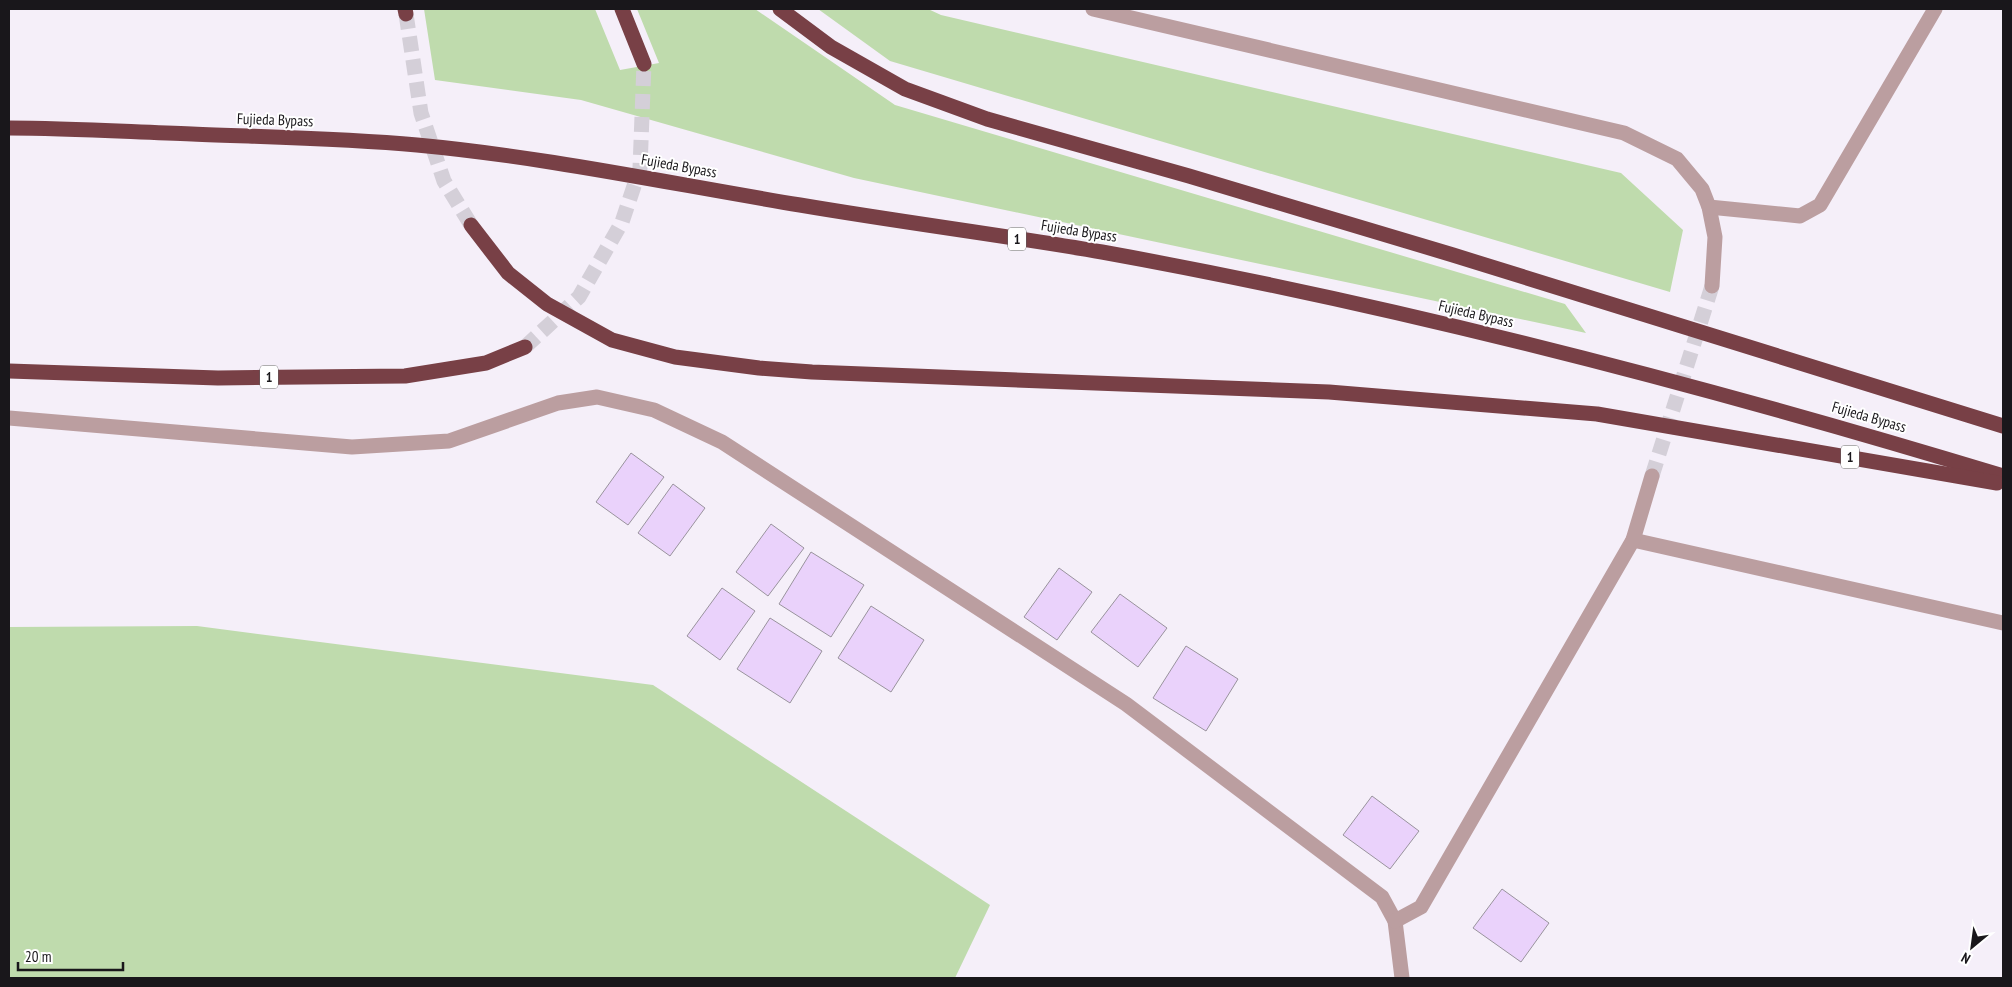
<svg xmlns="http://www.w3.org/2000/svg" width="2012" height="987" font-family="'PT Sans Narrow',sans-serif">
<style>
.green{fill:#bfdbad}
.building{fill:#ead2fb;stroke:#99939d}
.lines{fill:none;stroke-linecap:round;stroke-linejoin:round}
.minor-tunnel{stroke:#d4cfd8;stroke-width:15;stroke-dasharray:15 8;stroke-linecap:butt}
.motorway-tunnel{stroke:#d4cfd8;stroke-width:15;stroke-dasharray:15 8;stroke-linecap:butt}
.minor{stroke:#bb9ea0;stroke-width:15}
.motorway{stroke:#784046;stroke-width:15}
.labels{text-anchor:middle;stroke-width:4;stroke-linejoin:round;paint-order:stroke}
.shield{fill:#fff;stroke:#5e5d5f;stroke-width:1}
.shield-label{font-size:14px;font-weight:bold;fill:#19171b}
.street-label{font-size:15px;fill:#19171b;stroke:#fff}
</style>
<rect width="100%" height="100%" fill="#f5eff9"/>
<g class="green">
<path d="M424 9H595L620 70 659 63 637 9H755L895 105 1565 304 1586 333 854 178 581 100 435 80Z"/>
<path d="M818 9H928L941 15 1621 173 1683 230 1670 292 890 61Z"/>
<path d="M197 626 653 685 990 905 955 978H9V627Z"/>
</g>
<g class="building">
<path d="M631 453 664 477 628 525 596 502Z"/>
<path d="M673 484 705 508 670 556 638 533Z"/>
<path d="M771 524 804 548 768 596 736 572Z"/>
<path d="M811 552 864 585 831 637 779 604Z"/>
<path d="M1059 568 1092 592 1057 640 1024 617Z"/>
<path d="M722 588 755 611 720 660 687 636Z"/>
<path d="M1120 594 1167 628 1138 667 1091 632Z"/>
<path d="M871 606 924 640 891 692 838 658Z"/>
<path d="M770 618 822 651 790 703 737 669Z"/>
<path d="M1186 646 1238 679 1206 731 1153 698Z"/>
<path d="M1372 796 1419 831 1390 869 1343 835Z"/>
<path d="M1502 889 1549 923 1521 962 1473 928Z"/>
</g>
<g class="lines">
<path class="minor-tunnel" d="M1652 476 1712 286"/>
<g class="motorway-tunnel">
<path d="M406 14 421 113 444 181 471 225"/>
<path d="M525 347 579 297 622 222 640 168 644 64"/>
</g>
<g class="minor">
<path d="M1093 9 1624 133 1677 159 1702 189 1709 207 1715 237 1712 286"/>
<path d="M1709 207 1800 216 1820 205 1935 9"/>
<path d="M9 418 352 447 449 441 558 403 597 397 654 410 722 442 1126 704 1382 897 1395 921 1402 978"/>
<path d="M1633 540 2003 623"/>
<path d="M1395 921 1421 907 1633 540 1652 476"/>
</g>
<g class="motorway">
<path d="M405 9 406 14"/>
<path d="M622 9 644 64"/>
<path d="M780 9 831 47 905 89 987 119 1189 176 1453 255 2003 426"/>
<path d="M9 128C70 128 131 132 192 134 267 137 342 138 417 145 546 157 672 184 800 205 900 222 1002 235 1102 252 1407 307 1707 386 2003 476"/>
<path d="M471 225 508 273 547 304 612 340 675 357 759 368 812 372 1329 392 1597 414 1997 483"/>
<path d="M9 371 218 378 405 376 486 363 525 347"/>
</g>
</g>
<g class="labels">
<g class="shield">
<rect x="1008" y="227.5" width="18" height="23" rx="4"/>
<rect x="260" y="365.5" width="18" height="23" rx="4"/>
<rect x="1841" y="445.5" width="18" height="23" rx="4"/>
</g>
<g class="shield-label">
<text x="1017" y="244">1</text>
<text x="269" y="382">1</text>
<text x="1850" y="462">1</text>
</g>
<g class="street-label">
<text transform="translate(275 120) rotate(2)" y="5">Fujieda Bypass</text>
<text transform="translate(679 166) rotate(10)" y="5">Fujieda Bypass</text>
<text transform="translate(1079 231) rotate(9)" y="5">Fujieda Bypass</text>
<text transform="translate(1476 314) rotate(13)" y="5">Fujieda Bypass</text>
<text transform="translate(1869 417) rotate(16)" y="5">Fujieda Bypass</text>
</g>
</g>
<rect width="2012" height="987" fill="none" stroke="#19171b" stroke-width="20"/>
<g transform="translate(1972 947) rotate(209)" stroke="#ffffff" stroke-width="4" paint-order="stroke">
<path d="M0-4L9 19L0 12L-9 19Z" fill="#19171b"/>
<text y="-8" font-size="14" font-weight="bold" text-anchor="middle" fill="#19171b">N</text>
</g>
<path d="M18 962v8h105v-8" fill="none" stroke="#19171b" stroke-width="2.5"/>
<text x="25" y="962" font-size="15" fill="#19171b" stroke="#ffffff" stroke-width="4" paint-order="stroke">20 m</text>
</svg>
